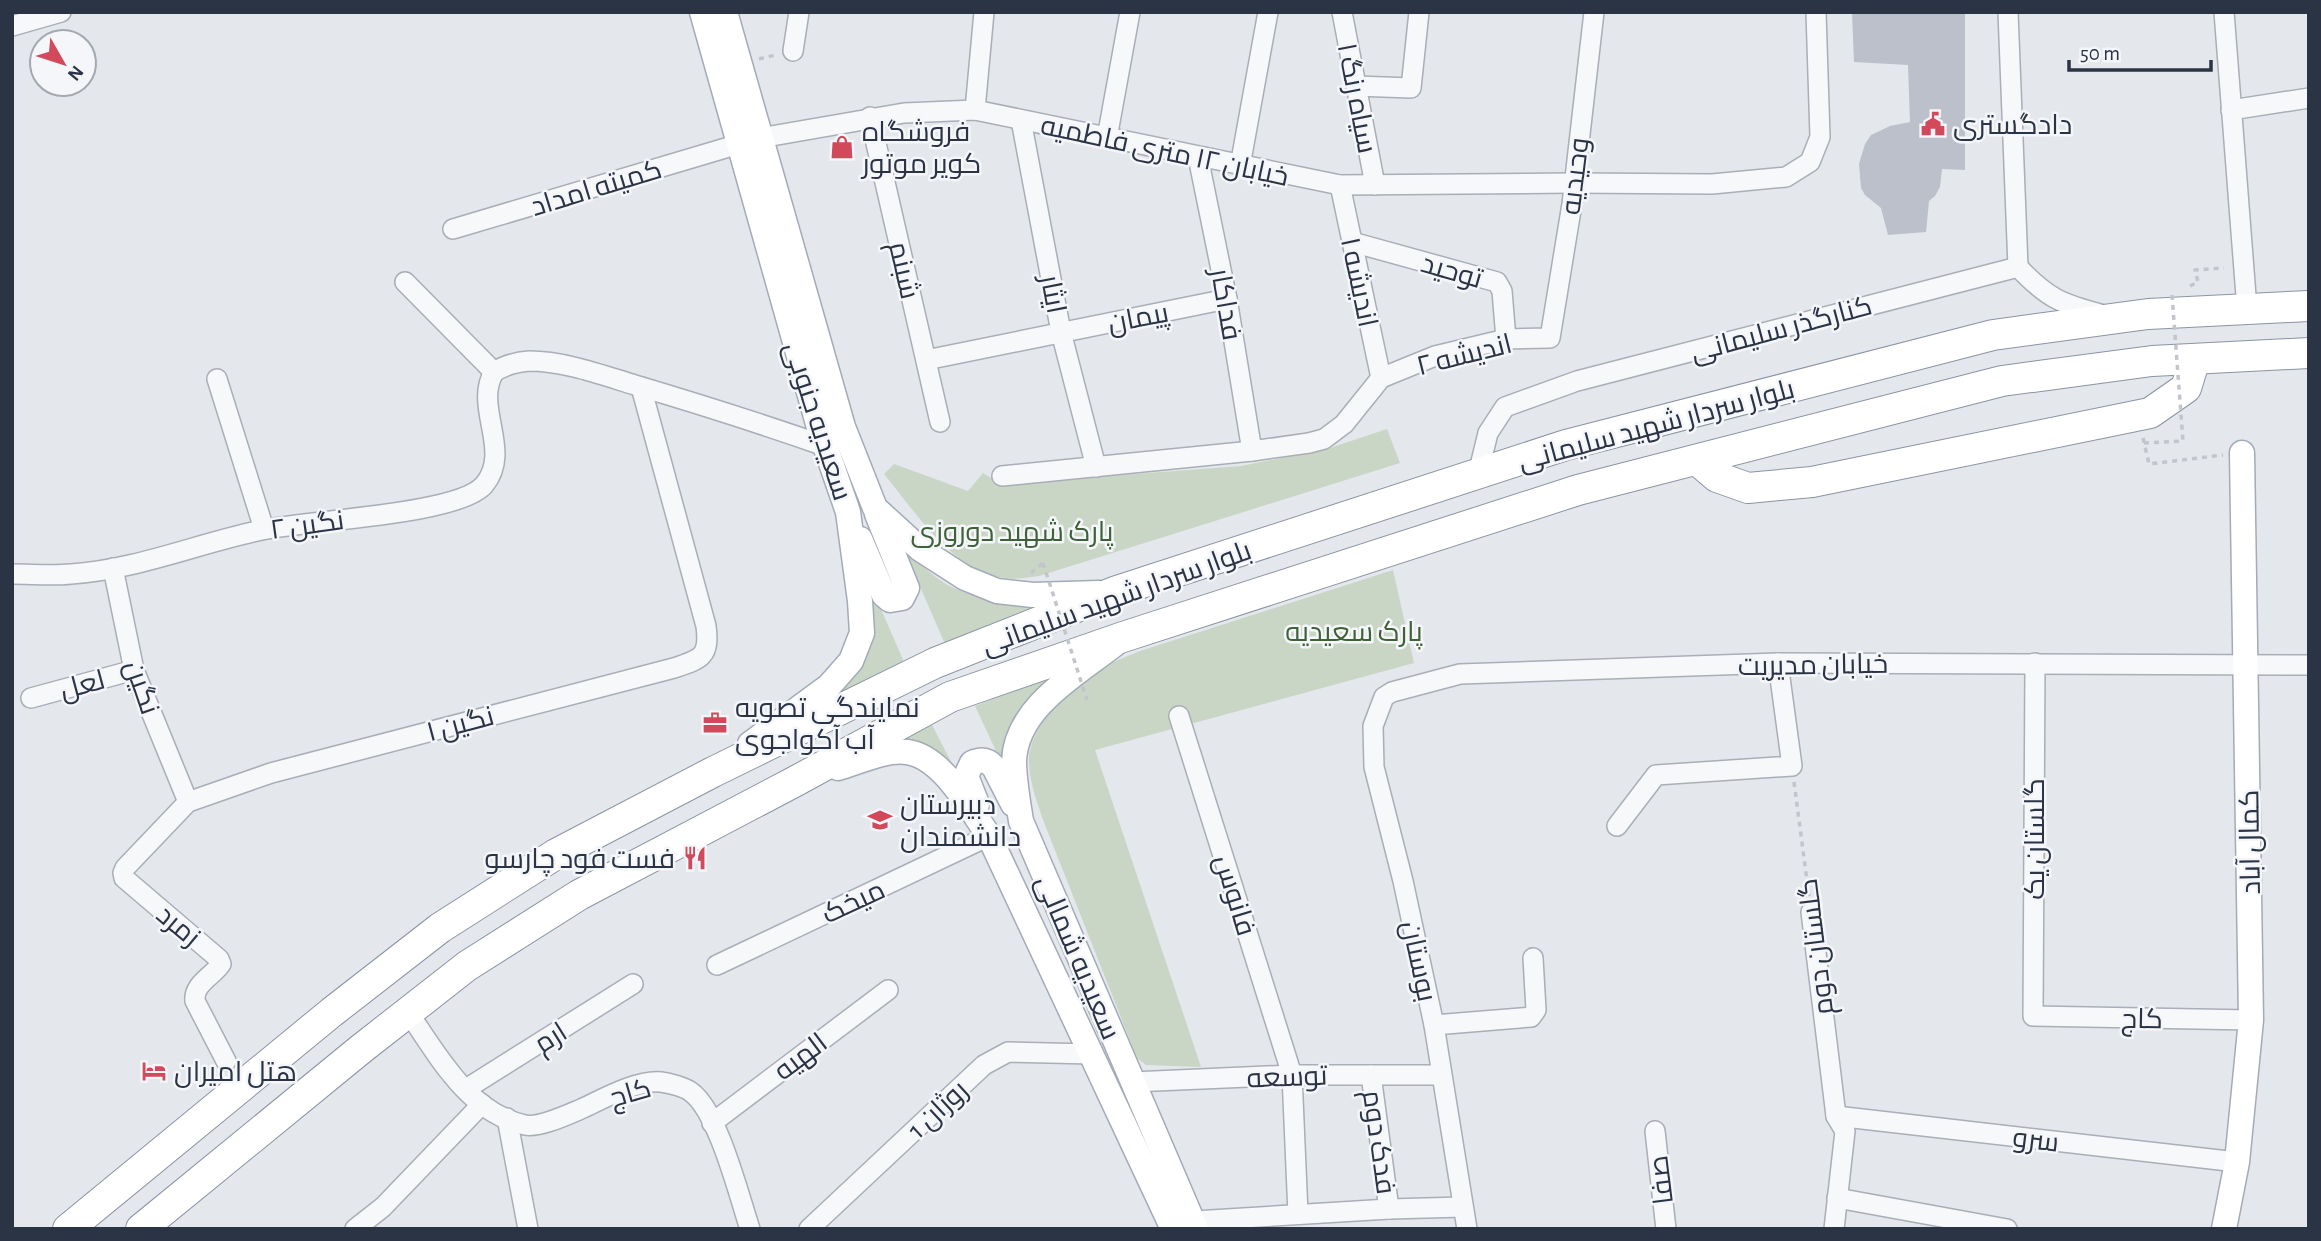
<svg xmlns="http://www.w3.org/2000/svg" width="2321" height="1241" font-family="'Alegreya Sans',Cairo,sans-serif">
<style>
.green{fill:#c9d6c5}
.building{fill:#bbc0ca}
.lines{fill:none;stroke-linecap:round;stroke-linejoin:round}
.minor-casing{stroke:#a9aeb7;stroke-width:22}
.major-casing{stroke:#a3abb8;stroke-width:27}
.highway-casing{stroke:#8b94a3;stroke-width:32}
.path{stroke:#c2c5cb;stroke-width:3.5;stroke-dasharray:5 5;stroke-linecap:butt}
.minor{stroke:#f7f8fa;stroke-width:19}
.major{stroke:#fff;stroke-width:24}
.highway{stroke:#fff;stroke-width:30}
.path-bridge{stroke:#c2c5cb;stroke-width:3.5;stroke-dasharray:5 5;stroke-linecap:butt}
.labels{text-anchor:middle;stroke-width:5;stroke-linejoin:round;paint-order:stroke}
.street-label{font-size:28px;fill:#2b3445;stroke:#f4f6f9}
.poi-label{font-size:28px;fill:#2b3445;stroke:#f4f6f9;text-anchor:start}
.park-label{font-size:28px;fill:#3f6138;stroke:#f4f6f9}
</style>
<rect width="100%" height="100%" fill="#e4e7ec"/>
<g class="green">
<path d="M1387 429 1400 463 1039 576C1028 577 1016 580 1006 578 953 573 915 511 884 474L894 464 968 491 983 473 1001 484 1241 466 1330 448Z"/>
<path d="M901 543C912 555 923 568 937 578 968 601 1009 602 1047 604L945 644Z"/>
<path d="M863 568 904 662 827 700C840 686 858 673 867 655 875 638 865 588 863 568Z"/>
<path d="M1393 570 1414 663 1095 750 1201 1067 1146 1065 1137 1058 1045 825C1038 805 1029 782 1029 761 1029 723 1076 685 1105 666 1116 660 1129 656 1140 651Z"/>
<path d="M1063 672C1033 695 995 724 1003 766L975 706Z"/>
<path d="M932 725 960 779C946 765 931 741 910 741 902 741 894 743 886 744Z"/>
</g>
<path class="building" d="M1852 12H1965V170L1942 169 1940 187 1935 196 1929 201 1926 232 1888 235 1881 208 1865 195 1861 188 1859 164 1865 144 1871 135 1890 126 1910 122 1908 65 1854 62Z"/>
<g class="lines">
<g class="minor-casing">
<g id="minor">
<path d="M1342 12 1375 185"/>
<path d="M2008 12 2018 267"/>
<path d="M2224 12 2247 309"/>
<path d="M12 26 61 12"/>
<path d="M793 51 799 12"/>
<path d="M1356 86 1411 88 1419 12"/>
<path d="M975 110 984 12"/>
<path d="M2231 110 2309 98"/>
<path d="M870 117 940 422"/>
<path d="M1021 120 1061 332 1096 467"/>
<path d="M760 138 904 113 975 110 1340 185 1573 183 1712 184 1786 177 1810 162 1820 137 1816 12"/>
<path d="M1107 138 1130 12"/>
<path d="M1198 157 1227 299 1252 451"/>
<path d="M1240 166 1268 12"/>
<path d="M1340 185 1381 378"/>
<path d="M453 229 739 144"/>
<path d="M1352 242 1497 282 1502 291 1506 339"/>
<path d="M2018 267C2048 299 2062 304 2104 315"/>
<path d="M405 282 494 372"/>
<path d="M926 360 1227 299"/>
<path d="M494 372C505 365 516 362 529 361 564 361 602 375 635 385 699 404 762 424 825 446"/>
<path d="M217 379 264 529"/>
<path d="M1478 474 1488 433 1505 407 1577 381 2018 267"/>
<path d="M1002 476 1252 451 1309 443 1324 439 1344 424 1381 378 1435 356 1506 339 1550 338 1572 204 1594 12"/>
<path d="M113 568 134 670 188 802"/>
<path d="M12 574C32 574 52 576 71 574 136 570 199 543 262 530 308 520 458 515 484 485 513 451 473 407 494 372"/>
<path d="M2035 663 2033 1016 2251 1020"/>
<path d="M31 698 134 670"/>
<path d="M1179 716 1292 1075 1298 1214"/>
<path d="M1617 826 1656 775 1792 766 1778 663"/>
<path d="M1811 912 1836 1116 1845 1131 1834 1229"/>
<path d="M717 965 989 836"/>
<path d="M408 1012C438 1056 469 1113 525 1125 539 1128 567 1115 581 1109 601 1100 638 1079 661 1082 669 1083 685 1087 691 1092 718 1111 739 1196 750 1229"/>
<path d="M1434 1025 1531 1017 1536 1010 1533 958"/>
<path d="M226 1061 195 1001C193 984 213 976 221 964L219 959 124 878 123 873 125 868 188 802 271 773 674 668C701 659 710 657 706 626L641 387"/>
<path d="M1371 1075 1389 1209"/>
<path d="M1132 1082 1292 1075H1441"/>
<path d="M466 1089 633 984"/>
<path d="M1836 1116 2237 1162"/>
<path d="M507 1118 528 1229"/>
<path d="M712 1123 888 990"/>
<path d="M1655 1131 1666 1229"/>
<path d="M1837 1198 2007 1229"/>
<path d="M1194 1221 1389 1209 1463 1207"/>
<path d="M355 1229 383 1207 482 1104"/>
<path d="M809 1229 984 1065 1008 1052 1092 1054"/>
<path d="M1467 1229 1434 1025 1403 881 1374 767 1373 726 1384 697 1392 692 1460 674 1778 663 2309 665"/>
</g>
</g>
<g class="major-casing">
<g id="major">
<path d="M702 12 820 431 848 512 860 601 862 633 851 661 829 686 750 744"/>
<path d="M725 12 843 427 875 508 920 549 965 578 997 591 1033 595 1099 593"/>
<path d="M860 539 884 595 890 600 902 598 907 588 877 514"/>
<path d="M1115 644C1077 674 1016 707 1014 761 1014 780 1018 801 1021 821L1196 1229"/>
<path d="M838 768C859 762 885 749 907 752 942 756 970 809 989 836L1173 1229"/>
<path d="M977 804 966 776 972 763C981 759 988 760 994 767L1013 804"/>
<path d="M2224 1229 2237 1162 2251 1020 2242 453"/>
</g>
</g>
<g class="highway-casing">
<g id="highway">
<path d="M1697 460 1717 477 1748 488 1812 482 2150 413 2186 388 2195 359"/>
<path d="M68 1229 332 1012 440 928 556 854 713 772 935 663 1117 591 1566 445 1993 335 2148 314 2309 306"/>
<path d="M141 1229 361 1049 467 966 579 895 794 782 950 697 1123 637 1578 490 2002 381 2152 361 2309 353"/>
</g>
</g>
<g class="path">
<path d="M759 59 775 55"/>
<path d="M2190 286 2198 282 2195 270 2224 268"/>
<path d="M2143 438 2149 464 2223 455"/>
<path d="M2144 443 2183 441"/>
<path d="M1031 573 1043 563"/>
<path d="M1794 782 1809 896"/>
</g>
<use href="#minor" class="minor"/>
<use href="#major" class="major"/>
<use href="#highway" class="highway"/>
<g class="path-bridge">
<path d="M2172 295 2183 441"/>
<path d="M1043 563 1087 700"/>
</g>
</g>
<defs>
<g id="civic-bare" transform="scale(1.89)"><path d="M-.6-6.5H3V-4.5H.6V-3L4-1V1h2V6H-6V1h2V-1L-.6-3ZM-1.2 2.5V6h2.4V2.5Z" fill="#d1495b" stroke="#f4f6f9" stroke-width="2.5" paint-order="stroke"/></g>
<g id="shop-bare" transform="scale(1.89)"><path d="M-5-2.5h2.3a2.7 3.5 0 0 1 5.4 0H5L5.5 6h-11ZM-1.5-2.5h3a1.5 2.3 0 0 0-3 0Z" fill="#d1495b" stroke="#f4f6f9" stroke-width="2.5" paint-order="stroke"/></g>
<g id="office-bare" transform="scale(1.89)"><path d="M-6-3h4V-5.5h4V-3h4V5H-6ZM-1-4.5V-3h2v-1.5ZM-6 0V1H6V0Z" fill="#d1495b" stroke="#f4f6f9" stroke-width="2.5" paint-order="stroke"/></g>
<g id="school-bare" transform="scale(1.89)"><path d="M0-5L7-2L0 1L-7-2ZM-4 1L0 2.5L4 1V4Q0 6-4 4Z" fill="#d1495b" stroke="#f4f6f9" stroke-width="2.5" paint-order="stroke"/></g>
<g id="restaurant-bare" transform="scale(1.89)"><path d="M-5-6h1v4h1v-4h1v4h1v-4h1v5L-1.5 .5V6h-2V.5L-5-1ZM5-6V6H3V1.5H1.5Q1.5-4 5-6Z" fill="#d1495b" stroke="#f4f6f9" stroke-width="2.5" paint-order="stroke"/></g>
<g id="hotel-bare" transform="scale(1.89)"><path d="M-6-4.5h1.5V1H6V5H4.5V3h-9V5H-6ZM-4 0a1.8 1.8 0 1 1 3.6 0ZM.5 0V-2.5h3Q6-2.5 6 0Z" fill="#d1495b" stroke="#f4f6f9" stroke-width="2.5" paint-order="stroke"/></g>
</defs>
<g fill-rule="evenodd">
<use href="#civic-bare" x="1933" y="124"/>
<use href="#shop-bare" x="842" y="147"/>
<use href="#office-bare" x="715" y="723"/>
<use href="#school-bare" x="880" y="820"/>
<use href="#restaurant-bare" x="695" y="858"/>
<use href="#hotel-bare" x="154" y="1071"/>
</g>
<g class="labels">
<g class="street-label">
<text transform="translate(1358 98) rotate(79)" y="10">سیاه رنگ ۱</text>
<text transform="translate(1165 150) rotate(12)" y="10">خیابان ۱۲ متری فاطمیه</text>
<text transform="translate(1574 176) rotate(-83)" y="10">وحیدیه</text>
<text transform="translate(596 187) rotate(-17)" y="10">کمیته امداد</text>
<text transform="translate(905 270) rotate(77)" y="10">شبنم</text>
<text transform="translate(1452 270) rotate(16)" y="10">توحید</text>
<text transform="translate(1360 282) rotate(78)" y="10">اندیشه ۱</text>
<text transform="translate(1054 294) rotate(79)" y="10">ایثار</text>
<text transform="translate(1227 304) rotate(80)" y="10">فداکار</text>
<text transform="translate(1138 317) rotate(-11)" y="10">پیمان</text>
<text transform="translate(1781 328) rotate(-15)" y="10">کنارگذر سلیمانی</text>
<text transform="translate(1464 354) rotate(-14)" y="10">اندیشه ۲</text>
<text transform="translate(819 421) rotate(72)" y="10">سعیدیه جنوبی</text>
<text transform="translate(1656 424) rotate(-15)" y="10">بلوار سردار شهید سلیمانی</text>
<text transform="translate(307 524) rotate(-8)" y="10">نگین ۲</text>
<text transform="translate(1116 597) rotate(-20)" y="10">بلوار سردار شهید سلیمانی</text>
<text transform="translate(1813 664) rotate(-1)" y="10">خیابان مدیریت</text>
<text transform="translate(82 684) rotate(-15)" y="10">لعل</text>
<text transform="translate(143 687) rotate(71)" y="10">نگین</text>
<text transform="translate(460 723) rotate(-15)" y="10">نگین ۱</text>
<text transform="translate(2034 839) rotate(-90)" y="10">گلستان یک</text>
<text transform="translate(2249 842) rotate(-91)" y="10">کمال آباد</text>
<text transform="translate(1236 895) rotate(73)" y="10">فانوس</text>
<text transform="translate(853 901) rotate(-25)" y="10">میخک</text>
<text transform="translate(179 925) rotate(40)" y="10">زمرد</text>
<text transform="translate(1815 947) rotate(-97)" y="10">گلستان دوم</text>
<text transform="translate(1079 957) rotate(67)" y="10">سعیدیه شمالی</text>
<text transform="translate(1420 961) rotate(78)" y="10">بوستان</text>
<text transform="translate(2142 1018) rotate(1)" y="10">کاج</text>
<text transform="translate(550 1037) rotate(-32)" y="10">ارم</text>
<text transform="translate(800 1056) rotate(-37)" y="10">الهیه</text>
<text transform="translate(1287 1076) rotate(-2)" y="10">توسعه</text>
<text transform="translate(630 1092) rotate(-16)" y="10">کاج</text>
<text transform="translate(937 1109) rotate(-43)" y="10">روژان 1</text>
<text transform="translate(2036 1139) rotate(7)" y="10">سرو</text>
<text transform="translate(1380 1142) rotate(82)" y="10">فدک دوم</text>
<text transform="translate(1660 1180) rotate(-97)" y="10">صفا</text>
</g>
<g class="poi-label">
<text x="1953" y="134">دادگستری</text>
<text x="862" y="141">فروشگاه<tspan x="862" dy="32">کویر موتور</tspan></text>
<text x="735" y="717">نمایندگی تصویه<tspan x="735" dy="32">آب آکواجوی</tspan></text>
<text x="900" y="814">دبیرستان<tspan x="900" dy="32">دانشمندان</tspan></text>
<text x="675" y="868" text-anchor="end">فست فود چارسو</text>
<text x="174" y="1081">هتل امیران</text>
</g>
<g class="park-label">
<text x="1012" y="541">پارک شهید دوروزی</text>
<text x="1354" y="641">پارک سعیدیه</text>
</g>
</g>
<rect width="2321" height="1241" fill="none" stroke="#2b3445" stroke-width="28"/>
<g transform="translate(63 63) rotate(129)"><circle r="33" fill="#f4f6f9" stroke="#a4a8b1" stroke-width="2"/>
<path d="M0-5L12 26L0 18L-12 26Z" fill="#d1495b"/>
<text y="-10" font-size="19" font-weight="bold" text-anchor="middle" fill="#2b3445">N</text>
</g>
<path d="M2069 60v10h142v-10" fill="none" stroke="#2b3445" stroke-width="3.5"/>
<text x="2080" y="60" font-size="21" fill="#2b3445" stroke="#f4f6f9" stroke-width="5" paint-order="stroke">50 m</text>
</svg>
